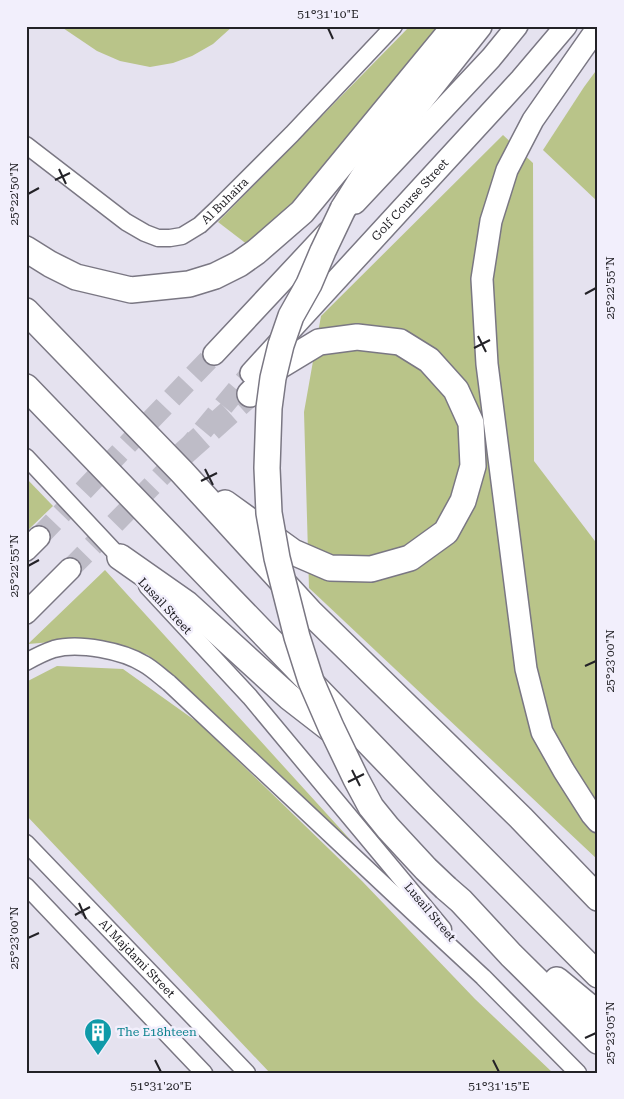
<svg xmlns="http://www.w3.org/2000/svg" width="624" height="1099" font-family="'Roboto Serif',serif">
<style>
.green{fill:#b9c489}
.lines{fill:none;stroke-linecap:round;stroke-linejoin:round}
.major-tunnel{stroke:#bebcc7;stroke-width:21;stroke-dasharray:21 11;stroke-linecap:butt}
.highway-tunnel{stroke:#bebcc7;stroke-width:25;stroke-dasharray:25 12;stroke-linecap:butt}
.minor-casing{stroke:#7a7783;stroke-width:19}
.major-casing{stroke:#7a7783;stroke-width:24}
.highway-casing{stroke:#7a7783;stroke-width:28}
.minor{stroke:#fff;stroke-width:16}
.major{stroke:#fff;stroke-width:21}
.highway{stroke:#fff;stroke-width:25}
.highway-bridge-casing{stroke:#7a7783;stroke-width:28;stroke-linecap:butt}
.highway-bridge{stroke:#fff;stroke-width:25}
.ticks{fill:none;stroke:#232227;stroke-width:2}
.labels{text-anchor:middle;stroke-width:5;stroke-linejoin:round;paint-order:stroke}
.street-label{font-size:12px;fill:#232227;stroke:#f2effc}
.culture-label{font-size:12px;fill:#0d838f;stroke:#f2effc;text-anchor:start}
.neatline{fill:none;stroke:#232227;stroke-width:2}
.ticks-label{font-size:12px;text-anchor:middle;fill:#232227}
</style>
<rect width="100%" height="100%" fill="#e5e2ef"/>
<g class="green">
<path d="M60 26H233L213 44 192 56 173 63 150 67 120 61 97 51Z"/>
<path d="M410 26H446L330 166 248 245 218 222Z"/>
<path d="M598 68V201H597L543 150 584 87Z"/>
<path d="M503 135 533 163 534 461 598 545V860L309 588 304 412 321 316Z"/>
<path d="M26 478 53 506 26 532Z"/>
<path d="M105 570 366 857 148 655 108 643 63 641 28 644Z"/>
<path d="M57 666 123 669 200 724 362 881 475 999 553 1073H270L26 815V682Z"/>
</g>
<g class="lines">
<g class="major-tunnel">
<path d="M39 537 214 354"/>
<path d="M70 569 183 454 251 373"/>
</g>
<path class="highway-tunnel" d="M183 454 250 394"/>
<g class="minor-casing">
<g id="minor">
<path id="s1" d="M26 145 126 222 145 233 158 238H170L182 236 200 225 218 208 292 134 394 26"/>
<path d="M26 457 127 565"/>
<path d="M147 586 250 697 443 929"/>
<path d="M26 662C35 657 45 652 54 649 79 642 123 651 144 664 153 669 161 677 169 683L414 913 483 977 578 1073"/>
<path id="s2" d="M26 843 247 1073"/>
<path d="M26 886 204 1073"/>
</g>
</g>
<g class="major-casing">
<g id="major">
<path d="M598 27 533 120 507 170 491 221 482 279 487 364 526 669 542 732 564 771 592 815 598 822"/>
<path d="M355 203 491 58 517 26"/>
<path d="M214 354 328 232"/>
<path id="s3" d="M251 373 521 79 566 26"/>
<path d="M26 550 39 537"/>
<path d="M26 613 70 569"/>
</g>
</g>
<g class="highway-casing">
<g id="highway">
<path d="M343 209 370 166 395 132 479 26"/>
<path d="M26 249 50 264 76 277 131 290 189 284 215 276 239 264 256 252 302 212 455 26"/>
<path d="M26 311 182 472 310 612 521 818 598 898"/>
<path d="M26 387 423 799 598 975"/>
<path d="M225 503 293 552 330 568 371 569 410 558 446 532 463 501 473 466 471 423 456 390 429 360 400 342 357 337 319 342 276 368 250 394"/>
<path d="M120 557 187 604 289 697 338 735"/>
<path d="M446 888 461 901 511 955 598 1041"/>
<path d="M557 980 598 1014"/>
</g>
</g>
<use href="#minor" class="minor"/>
<use href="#major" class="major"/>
<use href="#highway" class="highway"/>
<g class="highway-bridge-casing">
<path id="highway-bridge" d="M343 209 323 251 309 284 291 316 281 345 273 378 269 408 267 468 269 513 277 558 297 637 311 681 331 727 356 779 371 807 388 828 426 869 446 888"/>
</g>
<use href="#highway-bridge" class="highway-bridge"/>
</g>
<path class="ticks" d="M328 28 333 39M59 169 66 184M55 180 70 173M28 194 39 188M585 294 596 288M478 336 486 352M474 348 490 340M205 469 213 485M201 481 217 473M28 566 39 560M585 666 596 661M352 770 360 786M348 782 364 774M79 903 86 919M75 915 90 907M28 938 39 933M585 1038 596 1033M155 1060 161 1072M493 1060 499 1072"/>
<defs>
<g id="building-pin" transform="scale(1.4375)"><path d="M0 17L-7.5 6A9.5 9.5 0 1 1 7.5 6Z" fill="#0f9aa8" stroke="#f2effc"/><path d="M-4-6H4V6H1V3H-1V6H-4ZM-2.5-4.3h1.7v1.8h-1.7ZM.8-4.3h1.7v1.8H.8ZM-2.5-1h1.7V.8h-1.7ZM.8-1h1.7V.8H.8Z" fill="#fff"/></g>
</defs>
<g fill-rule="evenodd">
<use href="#building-pin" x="98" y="1032"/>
</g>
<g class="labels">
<g class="street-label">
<text dy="4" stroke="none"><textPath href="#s1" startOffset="242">Al Buhaira</textPath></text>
<text dy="4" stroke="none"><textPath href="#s3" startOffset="235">Golf Course Street</textPath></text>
<text transform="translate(165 606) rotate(47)" y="4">Lusail Street</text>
<text transform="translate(430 912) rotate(50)" y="4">Lusail Street</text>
<text dy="4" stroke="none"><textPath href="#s2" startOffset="160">Al Majdami Street</textPath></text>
</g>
<g class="culture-label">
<text x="117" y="1036">The E18hteen</text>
</g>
</g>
<rect width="624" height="1099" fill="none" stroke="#f2effc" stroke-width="55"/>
<rect x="28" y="28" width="568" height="1044" class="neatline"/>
<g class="ticks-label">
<text x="328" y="18">51°31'10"E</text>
<text transform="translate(14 194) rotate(-90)" y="4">25°22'50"N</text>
<text transform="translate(610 288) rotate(-90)" y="4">25°22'55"N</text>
<text transform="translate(14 566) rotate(-90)" y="4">25°22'55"N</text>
<text transform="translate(610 661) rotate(-90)" y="4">25°23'00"N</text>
<text transform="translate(14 938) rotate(-90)" y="4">25°23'00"N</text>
<text transform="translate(610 1033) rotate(-90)" y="4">25°23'05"N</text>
<text x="161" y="1090">51°31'20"E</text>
<text x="499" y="1090">51°31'15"E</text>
</g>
</svg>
